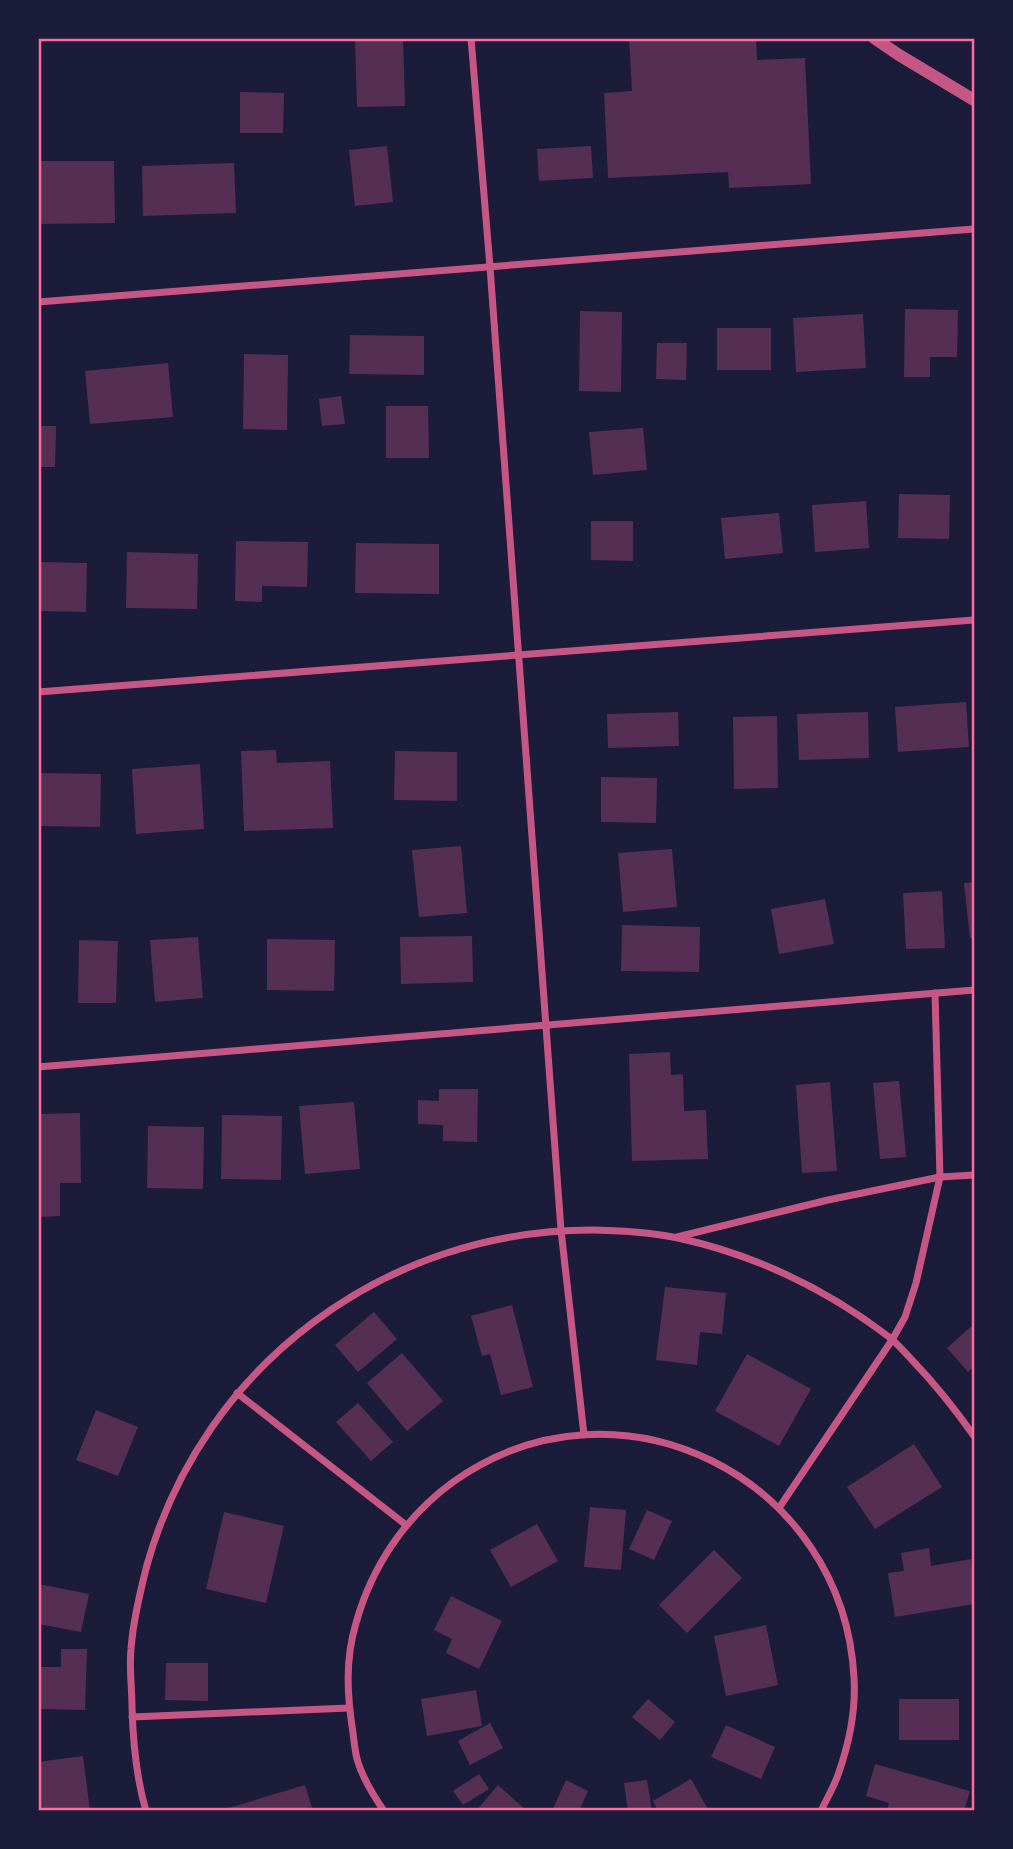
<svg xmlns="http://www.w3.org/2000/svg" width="1013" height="1849" font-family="'DM Sans',sans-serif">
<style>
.building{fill:#542f53}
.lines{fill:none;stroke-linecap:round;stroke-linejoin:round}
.minor{stroke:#c65784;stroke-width:7}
.tertiary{stroke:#c65784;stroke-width:12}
.neatline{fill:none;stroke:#ff6b9d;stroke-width:2.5}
</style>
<rect width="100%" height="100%" fill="#1b1b3a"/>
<g class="building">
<path d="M355 38H403L405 106 357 107Z"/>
<path d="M646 38H756L757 60 805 58 811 184 729 188 728 172 608 178 604 93 632 91 629 39Z"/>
<path d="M240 92 284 93 283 133H240Z"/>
<path d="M387 146 393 202 355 206 349 150Z"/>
<path d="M591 146 593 178 539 181 537 149Z"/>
<path d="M38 161H114L115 223 38 224Z"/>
<path d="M234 163 236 213 143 216 142 166Z"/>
<path d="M905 309 958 310 957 357H930V377H904Z"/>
<path d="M580 311 622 312 621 392 579 391Z"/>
<path d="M863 314 866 368 796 372 793 318Z"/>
<rect x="717" y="328" width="54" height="42"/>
<path d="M350 335 424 336V375L349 374Z"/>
<path d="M657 343H687L686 380 656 379Z"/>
<path d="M244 354 288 355 287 430 243 429Z"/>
<path d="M168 363 173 417 90 424 85 371Z"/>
<path d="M341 396 345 424 322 426 319 399Z"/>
<path d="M386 406H428L429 458H386Z"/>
<path d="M38 426H56L55 467H38Z"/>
<path d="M643 428 647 470 593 475 589 432Z"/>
<path d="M899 494 950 495 949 539 898 538Z"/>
<path d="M866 501 869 548 815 552 812 505Z"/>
<path d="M779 513 783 553 725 559 721 518Z"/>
<path d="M591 521H633V561L591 560Z"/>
<path d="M236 541 308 542 307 587 262 586V602L235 601Z"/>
<path d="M356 543 439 544V594L355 593Z"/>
<path d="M127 552 198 554 197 609 126 608Z"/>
<path d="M38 562 87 563 86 612 38 611Z"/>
<path d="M966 702 969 747 898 752 895 707Z"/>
<path d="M678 712 679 746 608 748 607 714Z"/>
<path d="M868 712 869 758 799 760 797 714Z"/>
<path d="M777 716 778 788 734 789 733 717Z"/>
<path d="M276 750 277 763 330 761 333 828 244 831 241 751Z"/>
<path d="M395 751 457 752V801L394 800Z"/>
<path d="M200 764 204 829 136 834 132 769Z"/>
<path d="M38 773 101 774 100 827 38 826Z"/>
<path d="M601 777 657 778 656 823 601 822Z"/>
<path d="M461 846 467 913 419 917 412 850Z"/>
<path d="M672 849 677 907 623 912 618 853Z"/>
<path d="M974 882V938H970L964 883Z"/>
<path d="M942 891 945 948 906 949 903 893Z"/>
<path d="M825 899 834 944 779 954 771 909Z"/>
<path d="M622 925 700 927 699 972 621 971Z"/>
<path d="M472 936 473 982 401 984 400 937Z"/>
<path d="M198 937 203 998 155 1002 150 940Z"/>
<path d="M267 939 335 940 334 991 267 990Z"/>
<path d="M79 940 118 941 116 1003H78Z"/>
<path d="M670 1052 671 1075 683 1074 684 1111 706 1110 708 1159 632 1161 629 1054Z"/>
<path d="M899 1081 906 1157 880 1159 873 1083Z"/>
<path d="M830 1082 837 1171 802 1173 796 1085Z"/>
<path d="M439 1089H478L477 1142 443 1141V1125L418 1124V1100L439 1101Z"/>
<path d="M354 1102 360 1169 305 1174 299 1106Z"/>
<path d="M80 1113 81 1183H60V1216L39 1217 38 1114Z"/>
<path d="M222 1115 282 1116 281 1180 221 1179Z"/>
<path d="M148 1126 204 1127 203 1189 147 1188Z"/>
<path d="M665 1287 726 1293 722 1334 700 1332 697 1365 656 1360Z"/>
<path d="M512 1305 533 1387 501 1395 490 1354 482 1356 471 1316Z"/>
<path d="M374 1312 397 1339 358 1372 335 1345Z"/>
<path d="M974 1324V1366L968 1372 947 1348Z"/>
<path d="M402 1353 443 1401 407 1431 367 1383Z"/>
<path d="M747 1354 811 1389 779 1446 715 1411Z"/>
<path d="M358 1403 393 1442 371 1461 336 1422Z"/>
<path d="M96 1410 138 1427 118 1476 76 1460Z"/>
<path d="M914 1444 942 1487 875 1529 847 1487Z"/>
<path d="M590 1507 626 1510 621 1570 584 1567Z"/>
<path d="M647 1510 672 1521 654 1560 629 1549Z"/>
<path d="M224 1512 284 1526 266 1603 206 1589Z"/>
<path d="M537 1524 558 1561 511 1587 490 1550Z"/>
<path d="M929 1548 931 1566 971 1559 974 1581V1604L895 1617 888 1573 904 1571 901 1553Z"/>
<path d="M714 1550 742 1578 687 1633 659 1605Z"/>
<path d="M38 1584 89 1594 81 1632 38 1624Z"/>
<path d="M451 1596 502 1621 479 1669 446 1653 452 1639 434 1630Z"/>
<path d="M766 1625 778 1685 726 1696 714 1636Z"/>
<path d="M61 1649H87L85 1710 38 1709V1667H61Z"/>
<path d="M166 1663H208V1701L165 1700Z"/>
<path d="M476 1690 482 1726 427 1736 421 1699Z"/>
<path d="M648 1699 675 1722 660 1740 632 1717Z"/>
<rect x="899" y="1699" width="60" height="41"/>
<path d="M490 1723 503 1748 470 1765 458 1741Z"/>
<path d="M726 1725 775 1747 761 1779 711 1757Z"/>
<path d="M83 1756 90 1811H38V1762Z"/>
<path d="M875 1764 970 1791 964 1811H887L889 1803 866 1796Z"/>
<path d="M479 1774 489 1789 463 1805 453 1791Z"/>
<path d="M691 1779 709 1811H658L653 1801Z"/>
<path d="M566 1780 588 1791 579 1811H552Z"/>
<path d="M647 1780 652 1811H628L624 1783Z"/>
<path d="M305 1785 313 1811H222V1810Z"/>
<path d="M498 1785 527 1811H476Z"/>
</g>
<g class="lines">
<g class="minor">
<path d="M471 38 490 267 561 1230 584 1435"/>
<path d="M38 302 974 229"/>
<path d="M38 692 974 620"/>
<path d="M38 1067 974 990"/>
<path d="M677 1237 828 1200 940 1177 974 1175"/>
<path d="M237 1393 406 1525"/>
<path d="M779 1508 892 1340 905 1317 916 1283 940 1177 935 993"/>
<path d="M132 1717 349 1708"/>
<path d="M146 1811C136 1777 133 1743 132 1707 132 1688 129 1668 131 1649 133 1621 140 1592 147 1565 203 1365 386 1229 594 1230 622 1231 651 1232 678 1238 756 1255 826 1289 889 1337 898 1344 905 1353 912 1360 935 1384 955 1409 974 1436"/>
<path d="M384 1811C373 1795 362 1777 357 1759 355 1751 354 1741 353 1733 347 1695 345 1660 356 1623 372 1566 405 1517 453 1482 618 1364 844 1478 854 1678 856 1709 849 1743 839 1772 835 1785 827 1798 821 1811"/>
</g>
<path class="tertiary" d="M874 38 899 55 974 100"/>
</g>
<rect width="1013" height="1849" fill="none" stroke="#1b1b3a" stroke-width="80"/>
<rect x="40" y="40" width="933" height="1769" class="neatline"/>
</svg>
